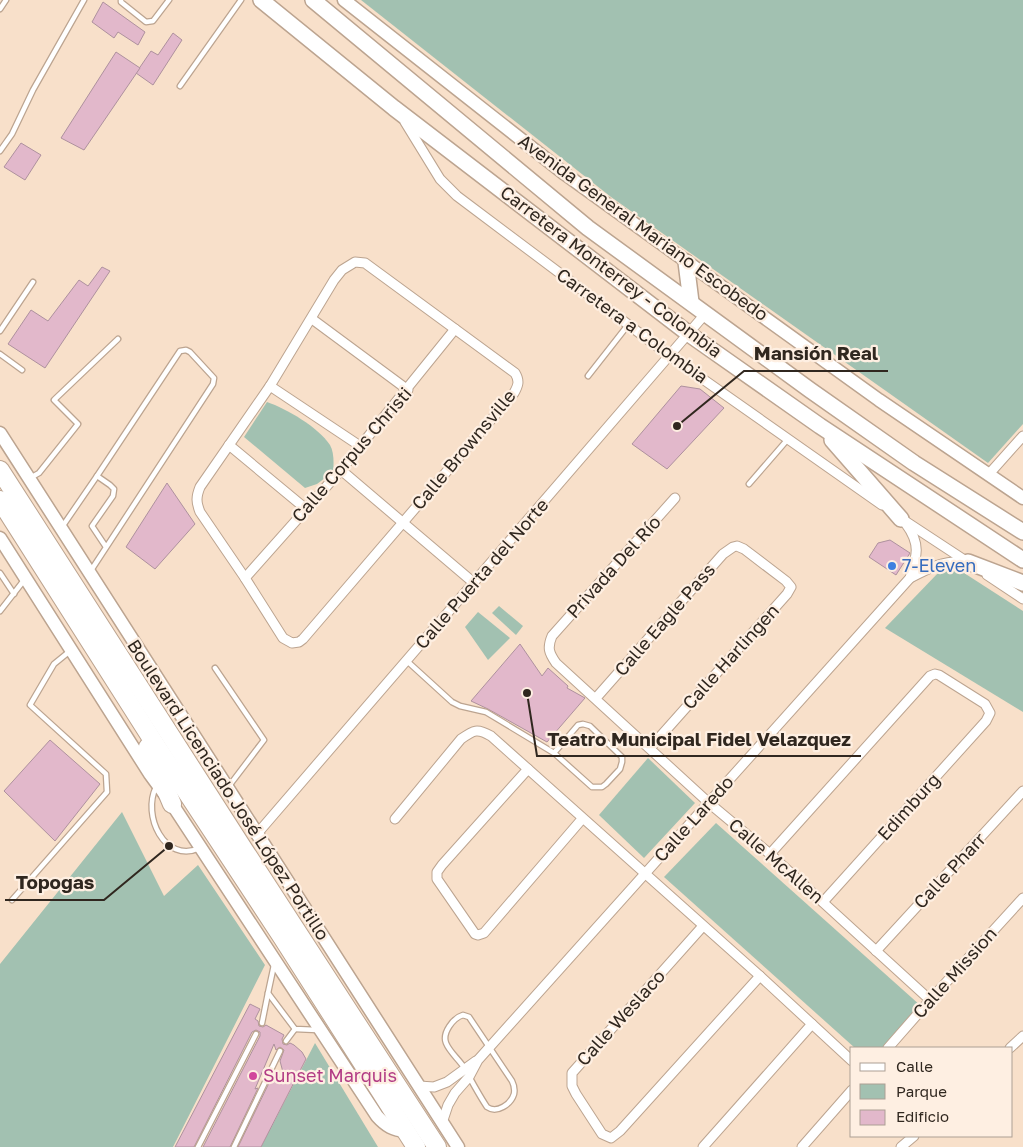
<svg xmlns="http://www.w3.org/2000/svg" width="1023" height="1147" font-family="'Golos Text',sans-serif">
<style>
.green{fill:#a2c1b1}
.building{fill:#e2b8cb;stroke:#ae919e}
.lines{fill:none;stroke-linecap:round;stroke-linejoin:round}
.lane-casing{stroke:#bca490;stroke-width:7}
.street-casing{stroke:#bca490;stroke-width:11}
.secondary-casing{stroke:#bca490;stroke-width:15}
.primary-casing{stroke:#bca490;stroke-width:18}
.highway-casing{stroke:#bca490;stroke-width:20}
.lane{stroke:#fff;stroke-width:4.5}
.street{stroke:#fff;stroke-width:9}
.secondary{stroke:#fff;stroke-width:12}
.primary{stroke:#fff;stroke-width:15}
.highway{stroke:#fff;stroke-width:18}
.shop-dot{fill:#3f7fe0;stroke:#feefe2;stroke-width:2}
.hotel-dot{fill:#d1479c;stroke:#feefe2;stroke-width:2}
.labels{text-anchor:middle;stroke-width:4.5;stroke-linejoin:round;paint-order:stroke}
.street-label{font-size:18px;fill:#30271f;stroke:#feefe2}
.shop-label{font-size:18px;fill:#366cbe;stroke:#feefe2;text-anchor:start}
.hotel-label{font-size:18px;fill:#b23c85;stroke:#feefe2;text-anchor:start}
.leader{fill:none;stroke:#30271f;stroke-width:2}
.callout-dot{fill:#30271f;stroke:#feefe2;stroke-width:2}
.callout-label{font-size:19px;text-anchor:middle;font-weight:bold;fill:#30271f;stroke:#feefe2;stroke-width:4.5;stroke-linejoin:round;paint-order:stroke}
</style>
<rect width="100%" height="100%" fill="#f8e0ca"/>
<g class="green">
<path d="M361 0H1023V424L988 463 611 197Z"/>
<path d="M267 402C287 409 318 427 330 445 334 452 334 463 333 472L317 484 305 488 244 437Z"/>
<path d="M961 571 1023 611V712L885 628 939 572Z"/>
<path d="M499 606 523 626 516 635 492 613Z"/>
<path d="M478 612 510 638 488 660 465 627Z"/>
<path d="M648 758 695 803 644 858 599 815Z"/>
<path d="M122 812 164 896 198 865 265 965 173 1147H0V964Z"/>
<path d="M716 823 921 1006 883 1048H855L664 877Z"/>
<path d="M315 1043 378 1147H261Z"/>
</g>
<g class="building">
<path d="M103 2 145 32 138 45 118 32 114 38 92 22Z"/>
<path d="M173 33 182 40 153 85 136 73 151 51 158 55Z"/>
<path d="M116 52 140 68 84 150 61 138Z"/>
<path d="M21 143 41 155 25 180 4 167Z"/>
<path d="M102 267 110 271 45 368 8 344 31 310 48 321 79 280 88 286Z"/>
<path d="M681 386 700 389 724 408 667 469 632 444Z"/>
<path d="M167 483 195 524 155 569 126 547Z"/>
<path d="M890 540 910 553 896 575 869 557 878 543Z"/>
<path d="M520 644 542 676 548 668 568 686 567 688 585 698 547 742 488 709 471 701Z"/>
<path d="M50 740 100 784 55 841 4 791Z"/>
<path d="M250 1004 260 1009 255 1019 258 1021 259 1026 263 1027 266 1025 284 1035 282 1039 283 1044 287 1045 290 1043 294 1045 302 1052 306 1059 261 1147H238L269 1083 284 1076 280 1061 284 1050 280 1047 276 1050 274 1044 255 1089 258 1088 230 1147H203L260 1036V1032L256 1030 252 1032 194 1147H175Z"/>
</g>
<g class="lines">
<g class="lane-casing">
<g id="lane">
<path d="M121 0V2L146 22 153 21 169 0"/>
<path d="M0 9 6 0"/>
<path d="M180 86 241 0"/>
<path d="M0 151 12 134 33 90 84 0"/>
<path d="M0 331 33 282"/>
<path d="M0 354 22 370"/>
<path d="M588 376 628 325"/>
<path d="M30 478 39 473 78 424 54 400 118 339"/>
<path d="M749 484 788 439"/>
<path d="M62 527 97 476"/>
<path d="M90 572 213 384 214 378 190 352 186 350 180 351 97 476 110 485 114 489 113 496 92 526 106 547"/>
<path d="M0 573 14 594"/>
<path d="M0 611 25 579"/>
<path d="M407 661 452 702 460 706 486 712 554 753 592 787H602L606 784 620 769 622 762V757L590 726 583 724 578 725 554 753"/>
<path d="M215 668 264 740 229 786"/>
<path d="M156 787C142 815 164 864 200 848"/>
<path d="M12 900 107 792 106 774 30 705 54 664 70 651"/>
<path d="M274 965 268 993 295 1029 317 1030"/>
<path d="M463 1015 469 1017 512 1081C514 1085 515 1089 514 1094 511 1104 497 1114 487 1107 479 1095 472 1082 465 1069 460 1060 450 1053 446 1043 442 1033 453 1018 463 1015Z"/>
<path d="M262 1023 268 993"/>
<path d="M286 1041 295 1029"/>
<path d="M198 1147 256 1034"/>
<path d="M234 1147 280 1051"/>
</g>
</g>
<g class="street-casing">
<g id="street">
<path d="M405 122 440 179 457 196 670 356 882 505"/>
<path d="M355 262 365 263 515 373C520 381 518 386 514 393L303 639 299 642 292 643 283 638 245 578 200 512C196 502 196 497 200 487L270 386 334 280 342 270Z"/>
<path d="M312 319 408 390"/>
<path d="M270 386 360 446"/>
<path d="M229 445 306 509"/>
<path d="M341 470 474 583"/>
<path d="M989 474 1023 436"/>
<path d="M675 498 552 636C547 648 549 653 556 663L709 803 770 854 930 1000"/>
<path d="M899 517 972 565"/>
<path d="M906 524C921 544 917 556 910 578"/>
<path d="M987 575 1023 599"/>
<path d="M245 578 341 470 455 329"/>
<path d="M596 698 723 554 733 547 737 546 744 549 786 581 791 587 787 594 650 748"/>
<path d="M528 769 442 865 437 872V879L475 934 478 935 484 933 582 819"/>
<path d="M395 819 461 739C474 730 477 728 491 736L760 976 852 1061"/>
<path d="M256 835 706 313"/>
<path d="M770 854 930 676 935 674 939 675 985 704 990 713 986 721 823 902"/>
<path d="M703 926 572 1073V1086L576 1094 602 1134 611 1138 620 1131 760 976"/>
<path d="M876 951 1023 791"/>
<path d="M888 1048 930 1000 1023 898"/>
<path d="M1010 1048 1023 1036"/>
<path d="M419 1086 434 1087 447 1082 476 1061"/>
<path d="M442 1123 448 1105 455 1093 469 1077 478 1060 910 578C929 568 944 560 965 562"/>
<path d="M703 1147 812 1024"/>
<path d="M802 1147 852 1090"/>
<path d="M901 1147 914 1136"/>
</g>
</g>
<g class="secondary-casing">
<g id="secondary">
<path d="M344 0 565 174 879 400 1023 498"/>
<path d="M0 433 458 1147"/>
<path d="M0 538 150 774 172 804 377 1116C386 1126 393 1130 406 1131"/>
</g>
</g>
<g class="primary-casing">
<g id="primary">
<path d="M261 0 394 108 689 334 820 426 1023 560"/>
<path d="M313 0 588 228 810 390 914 463 1023 532"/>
<path d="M686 262 691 302"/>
<path d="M832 440 901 519"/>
<path d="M968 562 1023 583"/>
</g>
</g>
<g class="highway-casing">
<g id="highway">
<path d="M0 470 244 850 437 1147"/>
<path d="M0 500 157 747 282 937 416 1147"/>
<path d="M148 747 172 804"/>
</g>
</g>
<use href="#lane" class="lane"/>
<use href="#street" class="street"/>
<use href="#secondary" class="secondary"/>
<use href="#primary" class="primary"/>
<use href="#highway" class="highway"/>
</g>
<circle class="shop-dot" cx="892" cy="566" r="5"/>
<circle class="hotel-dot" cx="253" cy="1076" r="5"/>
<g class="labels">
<g class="street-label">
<text transform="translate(643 228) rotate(36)" y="6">Avenida General Mariano Escobedo</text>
<text transform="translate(611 272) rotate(37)" y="6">Carretera Monterrey - Colombia</text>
<text transform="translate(632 326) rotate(36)" y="6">Carretera a Colombia</text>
<text transform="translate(464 450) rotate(-50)" y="6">Calle Brownsville</text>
<text transform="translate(352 455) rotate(-49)" y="6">Calle Corpus Christi</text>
<text transform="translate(614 567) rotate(-48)" y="6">Privada Del Río</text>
<text transform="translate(482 574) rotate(-49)" y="6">Calle Puerta del Norte</text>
<text transform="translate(665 620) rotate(-49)" y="6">Calle Eagle Pass</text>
<text transform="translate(731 657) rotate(-48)" y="6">Calle Harlingen</text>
<text transform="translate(228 790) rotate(57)" y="6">Boulevard Licenciado José López Portillo</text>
<text transform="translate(909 807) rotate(-48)" y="6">Edimburg</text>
<text transform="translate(694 819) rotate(-48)" y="6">Calle Laredo</text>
<text transform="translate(776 861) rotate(41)" y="6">Calle McAllen</text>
<text transform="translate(950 871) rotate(-47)" y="6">Calle Pharr</text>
<text transform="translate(955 973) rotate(-48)" y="6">Calle Mission</text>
<text transform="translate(621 1018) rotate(-48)" y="6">Calle Weslaco</text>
</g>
<g class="shop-label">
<text x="902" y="572">7-Eleven</text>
</g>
<g class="hotel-label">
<text x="263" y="1082">Sunset Marquis</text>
</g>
</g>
<path class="leader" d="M677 426L744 371H888M527 693L537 756H861M169 846L104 900H5"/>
<g class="callout-dot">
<circle cx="677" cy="426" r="5"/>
<circle cx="527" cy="693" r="5"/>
<circle cx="169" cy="846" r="5"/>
</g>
<g class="callout-label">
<text x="816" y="360">Mansión Real</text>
<text x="699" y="746">Teatro Municipal Fidel Velazquez</text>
<text x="55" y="889">Topogas</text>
</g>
<rect x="850" y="1047" width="162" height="90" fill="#feefe2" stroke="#ac9f94"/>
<rect x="860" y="1063" width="25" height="8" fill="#ffffff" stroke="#ac9f94"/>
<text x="896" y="1072" font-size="15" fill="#30271f">Calle</text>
<rect x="860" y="1084" width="25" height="15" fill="#a2c1b1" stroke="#ac9f94"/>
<text x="896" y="1097" font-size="15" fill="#30271f">Parque</text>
<rect x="860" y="1110" width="25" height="15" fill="#e2b8cb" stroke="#ac9f94"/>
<text x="896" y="1122" font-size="15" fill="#30271f">Edificio</text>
</svg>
